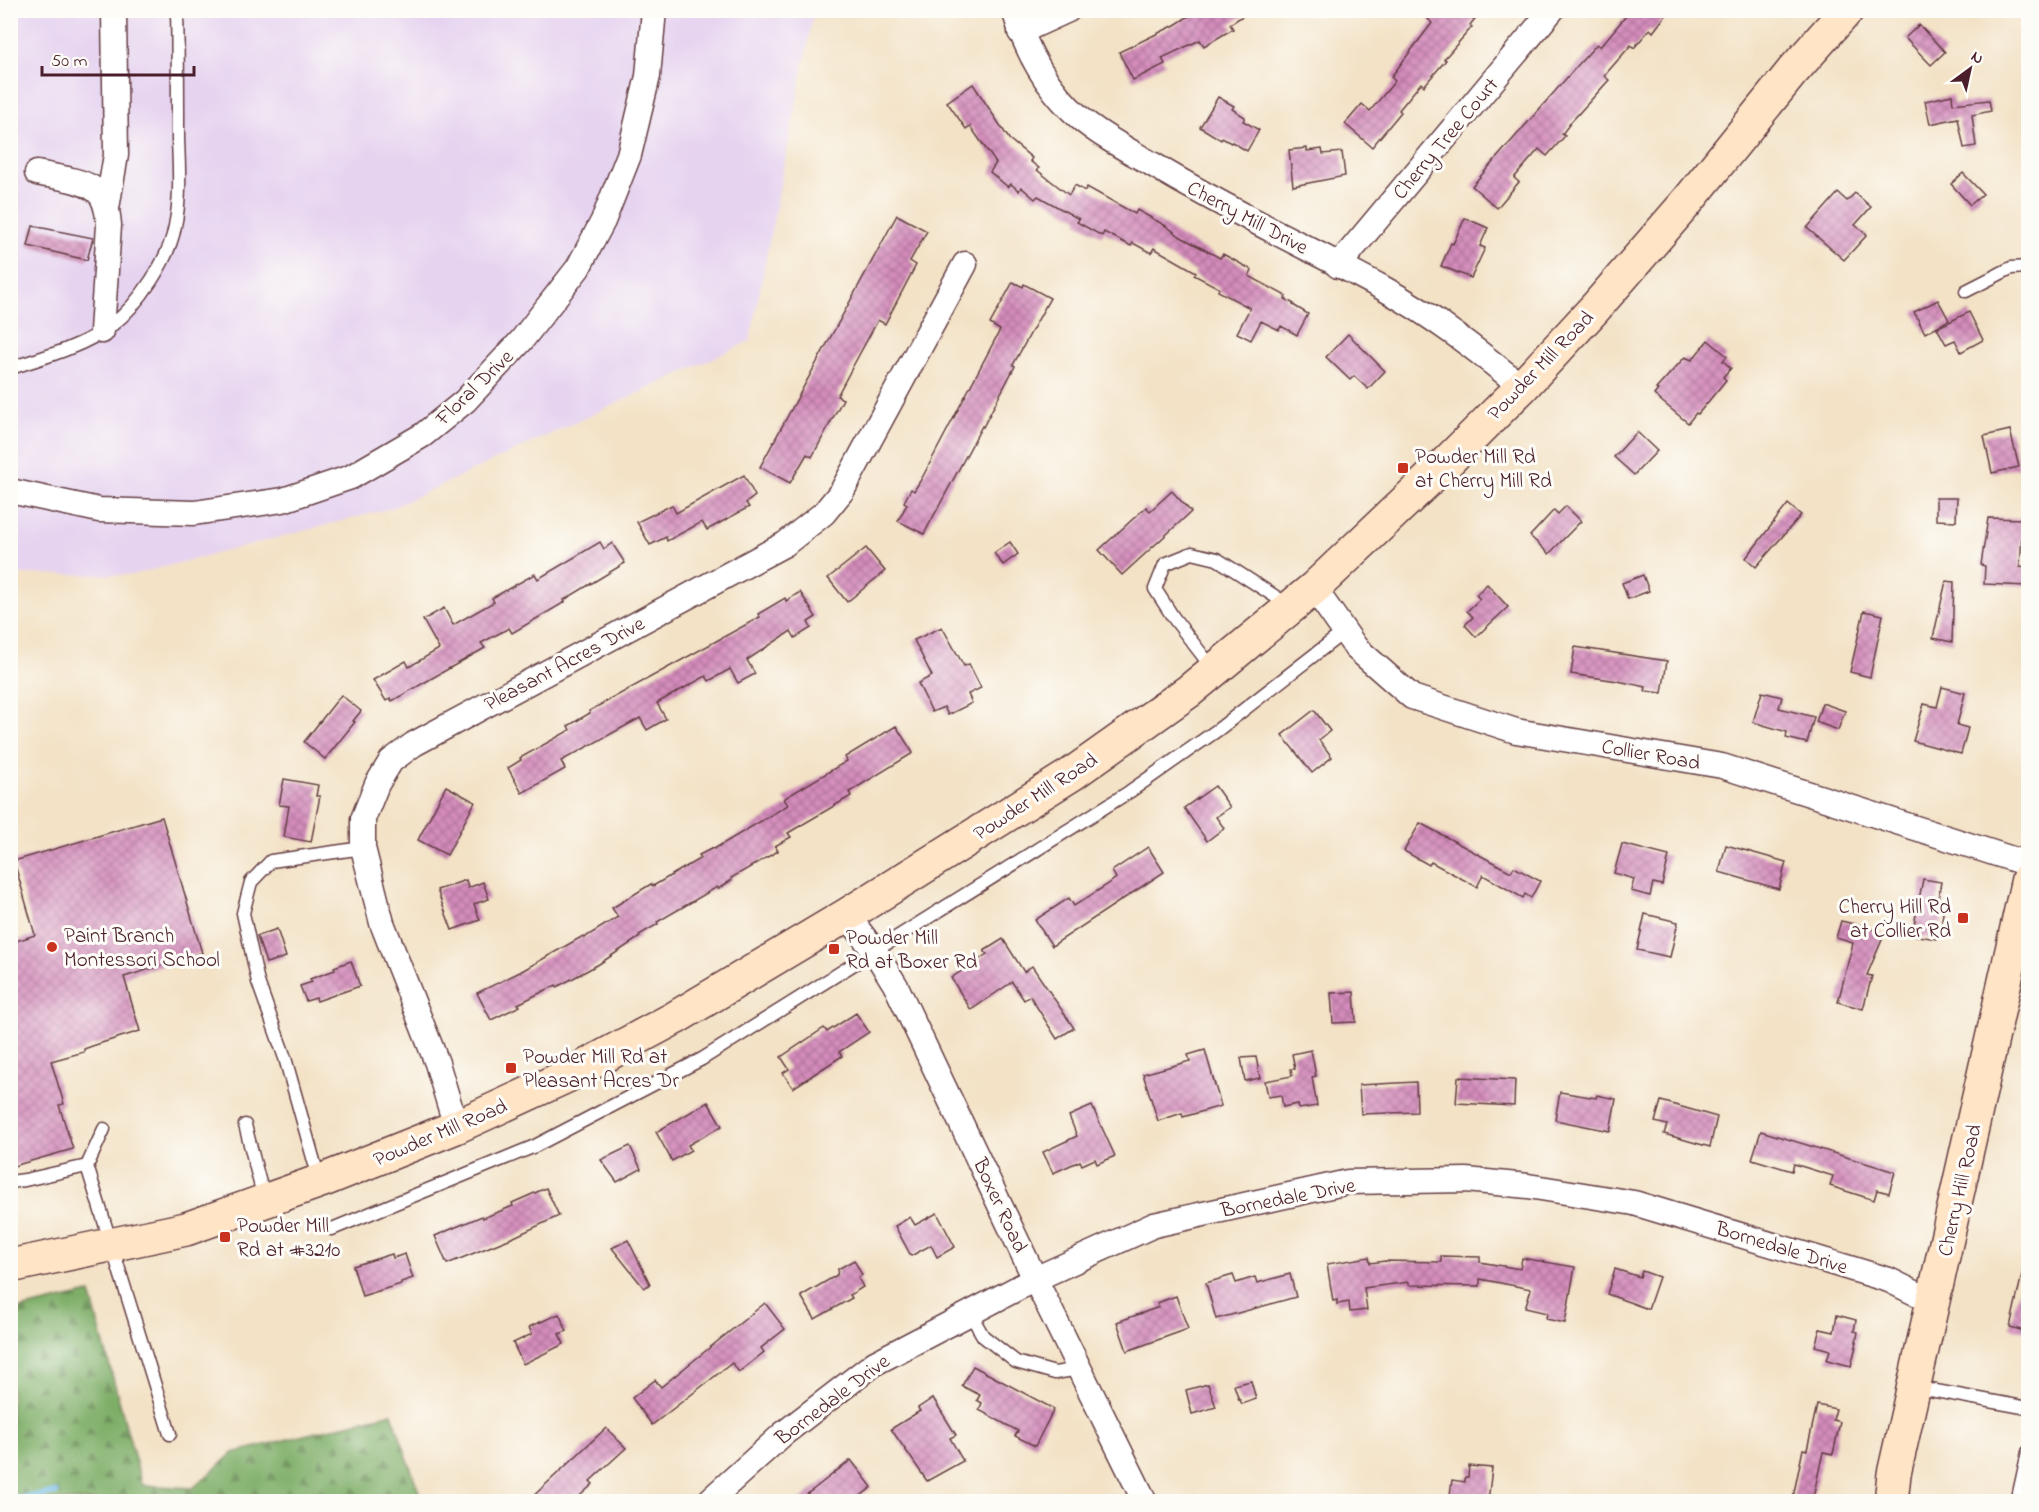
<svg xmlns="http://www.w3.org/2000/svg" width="2039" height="1512" font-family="'Indie Flower',sans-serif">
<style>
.built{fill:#e6d3f0}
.forest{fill:url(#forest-firs);stroke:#64664a;stroke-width:1.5}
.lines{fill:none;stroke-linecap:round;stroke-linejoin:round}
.stream{stroke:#71bcea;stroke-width:6}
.building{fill:url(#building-cross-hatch)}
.service-casing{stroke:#633c42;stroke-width:15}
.minor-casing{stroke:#633c42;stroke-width:27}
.secondary-casing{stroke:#633c42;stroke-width:36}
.service{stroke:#fff;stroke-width:12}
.minor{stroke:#fff;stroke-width:24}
.secondary{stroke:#ffe4c6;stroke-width:33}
.poi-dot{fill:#c8321e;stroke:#fdfcf7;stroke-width:2}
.labels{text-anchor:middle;stroke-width:6;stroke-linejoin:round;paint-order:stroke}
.street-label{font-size:21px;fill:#4a1f2b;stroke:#fdfcf7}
.poi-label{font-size:21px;fill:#4a1f2b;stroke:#fdfcf7;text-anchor:start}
</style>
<defs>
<pattern id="forest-firs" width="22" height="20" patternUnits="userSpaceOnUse" patternTransform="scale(1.5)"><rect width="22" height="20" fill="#7eae68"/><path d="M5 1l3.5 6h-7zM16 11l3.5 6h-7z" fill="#698d56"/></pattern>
<pattern id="building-cross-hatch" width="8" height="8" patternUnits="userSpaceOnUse" patternTransform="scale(1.5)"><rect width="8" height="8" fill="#d48cbc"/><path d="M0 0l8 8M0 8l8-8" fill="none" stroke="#ae7299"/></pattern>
</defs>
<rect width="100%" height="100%" fill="#fdfcf7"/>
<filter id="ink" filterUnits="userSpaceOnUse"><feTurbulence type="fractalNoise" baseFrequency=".0167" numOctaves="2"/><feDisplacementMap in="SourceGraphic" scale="12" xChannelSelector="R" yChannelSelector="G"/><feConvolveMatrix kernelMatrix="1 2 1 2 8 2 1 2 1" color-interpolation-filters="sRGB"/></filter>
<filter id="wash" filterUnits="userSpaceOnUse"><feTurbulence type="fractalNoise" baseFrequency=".008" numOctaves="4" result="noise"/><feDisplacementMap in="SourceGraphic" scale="24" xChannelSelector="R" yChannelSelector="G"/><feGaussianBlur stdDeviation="1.35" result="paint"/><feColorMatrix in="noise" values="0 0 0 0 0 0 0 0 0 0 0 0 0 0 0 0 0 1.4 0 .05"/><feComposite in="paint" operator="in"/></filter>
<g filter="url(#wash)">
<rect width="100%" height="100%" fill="#f3e2c6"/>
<path class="built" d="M11 11H814L750 341 392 508 132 575 11 574Z"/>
<path class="forest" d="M90 1293 142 1485 193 1488 233 1453 392 1413 422 1501H11V1311Z"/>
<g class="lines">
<path class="stream" d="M10 1500 56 1493"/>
</g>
<g id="blocks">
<g class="building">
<path d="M1198 10H1252L1230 24 1233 29 1204 46 1200 40 1162 58 1165 64 1133 80 1119 52 1175 25Z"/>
<path d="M1436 10H1482L1470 25 1472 27 1444 59 1446 60 1424 86 1421 83 1399 110 1401 112 1372 147 1345 124 1362 104 1370 111 1395 81 1391 77 1432 23 1428 19Z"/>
<path d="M1631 10H1670L1653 32 1650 29 1634 48 1631 45 1604 76 1609 80 1571 122 1562 134 1565 136 1547 156 1539 149 1514 178 1519 182 1497 208 1472 186 1578 65 1597 44 1600 47Z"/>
<path d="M1919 25 1945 52 1931 65 1905 38Z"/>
<path d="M973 84 1009 139 1032 158 1030 161 1039 168 1037 170 1069 195 1075 185 1085 191 1087 187 1135 214 1137 210 1166 226 1181 237 1220 258 1223 254 1252 270 1249 276 1286 296 1285 299 1294 304 1293 305 1308 314 1297 335 1281 326 1279 330 1261 321 1251 340 1237 333 1250 308 1218 291 1219 288 1194 275 1196 272 1154 248 1151 253 1133 243 1131 246 1104 232 1102 236 1077 222 1079 219 1038 196 1035 199 1021 187 1019 191 1011 184 1008 187 990 172 996 163 970 126 966 129 947 102Z"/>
<path d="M1952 95 1953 104 1989 100 1991 111 1972 115 1976 146 1964 148 1958 118 1930 124 1925 101Z"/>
<path d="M1218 97 1234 106 1232 109 1245 117 1243 121 1259 130 1247 151 1232 142 1231 143 1222 138 1221 140 1200 127Z"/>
<path d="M1307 148V151L1322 149 1323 154 1342 152 1345 176 1293 186 1289 150Z"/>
<path d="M1963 173 1983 194 1970 205 1951 184Z"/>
<path d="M1838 193 1847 201 1855 193 1871 207 1855 225 1867 235 1844 260 1807 228Z"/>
<path d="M897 215 927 231 910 261 916 265 885 324 878 320 853 366 837 396 843 399 812 457 807 454 790 483 760 467Z"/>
<path d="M1465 218 1488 228 1480 246 1485 248 1471 278 1441 266 1451 243 1453 244Z"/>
<path d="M33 226 93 238 87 260 28 246Z"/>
<path d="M1013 282 1023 287 1024 284 1050 298 1013 365 1015 366 983 427 982 426 924 534 898 521 907 504 904 502 911 489 914 491 922 478 1000 330 990 324Z"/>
<path d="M1938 300 1949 320 1925 333 1914 312Z"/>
<path d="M1969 312 1983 340 1961 352 1955 340 1946 344 1937 328Z"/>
<path d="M1348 334 1385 371 1368 389 1354 376 1350 380 1326 357Z"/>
<path d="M1708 340 1727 356 1723 361 1731 368 1723 377 1726 380 1698 414 1696 413 1688 423 1654 395 1658 390 1656 389 1685 357 1692 360Z"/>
<path d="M2010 430 2019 467 1992 473 1984 436Z"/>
<path d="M1637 432 1657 451 1634 475 1614 457Z"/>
<path d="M744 475 755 496 746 503 749 507 707 530 702 522 667 541 666 537 650 545 637 522 672 505 676 513Z"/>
<path d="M1172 491 1191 512 1122 575 1099 550 1146 507 1150 511Z"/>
<path d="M1936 498H1957L1956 521 1936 520Z"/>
<path d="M1788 504 1801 515 1756 567 1746 558Z"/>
<path d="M1566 506 1581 521 1549 554 1530 536 1554 510 1558 514Z"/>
<path d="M1988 518 2023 519 2020 567 2027 568V586L1984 584 1985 566 1981 565Z"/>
<path d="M600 542 604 549 612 543 625 563 564 600 565 602 512 633 509 628 481 643 485 648 392 701 390 698 386 701 373 680 406 661 409 667 439 649 423 620 444 608 453 625 494 602 492 598 535 574 538 579Z"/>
<path d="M1010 542 1018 554 1003 565 994 553Z"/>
<path d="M866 548 885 571 847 602 828 578Z"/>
<path d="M1643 575 1649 591 1628 599 1622 583Z"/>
<path d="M1946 581 1954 582 1952 642 1933 638Z"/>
<path d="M1487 584 1508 607 1476 637 1465 625 1473 617 1467 611 1480 599 1476 595Z"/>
<path d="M800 592 816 617 808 622 811 628 795 638 791 631 747 660 755 674 738 683 730 669 709 681 706 676 657 703 666 719 647 730 640 718 561 761 565 769 522 793 508 768 521 760 520 758 570 730 568 726 590 713 589 711 760 617 758 614 785 598 786 601Z"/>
<path d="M1864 611 1883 615 1870 677 1850 672Z"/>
<path d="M942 627 964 666 969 664 981 688 968 694 972 703 948 715 944 707 932 712 918 683 932 676 914 640Z"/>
<path d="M1575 647 1667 661 1662 693 1645 691 1646 687 1618 681 1571 674Z"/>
<path d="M1942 687 1965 693 1957 725 1968 728 1961 754 1913 741 1924 704 1937 707Z"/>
<path d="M1762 692 1782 697 1779 708 1814 717 1807 743 1786 738 1787 732 1753 722Z"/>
<path d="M341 695 361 711 353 721 355 722 325 759 304 742Z"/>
<path d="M1822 703 1845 711 1838 730 1816 722Z"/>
<path d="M1314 710 1330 731 1319 740 1332 757 1312 773 1282 735Z"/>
<path d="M896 726 913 753 849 792 851 796 788 833 791 837 775 846 778 851 731 878 732 880 718 889 717 887 657 922 658 924 639 935 640 937 599 964 557 987 556 985 518 1004 520 1006 491 1020 477 993 520 972 583 936 584 938 618 917 612 908 651 884 653 886 701 858 699 855 713 848 714 849 788 805 784 799 788 796 847 761 845 757Z"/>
<path d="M284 779 318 785 316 796H320L311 842 284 837 289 806 279 805Z"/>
<path d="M446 786 475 802 447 855 418 840Z"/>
<path d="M1215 786 1230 807 1216 817 1224 828 1207 841 1184 808Z"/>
<path d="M162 817 202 953 124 977 140 1031 95 1045 84 1049V1052L51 1061 64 1104 59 1105 73 1149 10 1167V943L35 935 14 861Z"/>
<path d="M1420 823 1511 872 1514 867 1540 881 1531 898 1525 894 1523 898 1483 875 1477 887 1431 862 1429 865 1404 851Z"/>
<path d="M1622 844 1669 856 1662 885 1653 883 1650 896 1631 891 1634 879 1614 873Z"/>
<path d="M1726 845 1786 862 1779 889 1719 872Z"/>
<path d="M1148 847 1164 872 1052 946 1035 920 1069 898 1074 906 1107 885 1116 878 1112 871Z"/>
<path d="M1923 879 1941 882 1937 905 1944 906 1941 927H1939L1936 939 1912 935Z"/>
<path d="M466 880 468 888 483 882 489 899 474 904 480 920 452 930 437 890Z"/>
<path d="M1645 914 1678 922 1670 957 1637 950Z"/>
<path d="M1841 921 1867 927 1884 935 1867 975 1872 976 1863 1009 1838 1002 1853 943 1836 938Z"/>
<path d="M277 929 286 957 266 963 257 936Z"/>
<path d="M1003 939 1024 972 1032 966 1074 1028 1057 1039 1030 996 1024 1000 1012 982 971 1010 951 978 987 954 984 951Z"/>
<path d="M351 961 360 986 317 1001 316 998 306 1001 300 986 312 982 310 979 335 970 334 967Z"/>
<path d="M1354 992 1356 1022 1333 1023 1331 993Z"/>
<path d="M856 1013 869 1032 839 1052 842 1056 793 1088 783 1073 789 1069 781 1057 824 1028 827 1032Z"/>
<path d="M1205 1050 1221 1106 1183 1117 1182 1113 1158 1121 1143 1074 1190 1061 1188 1055Z"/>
<path d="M1311 1050 1316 1076 1312 1077 1317 1106 1299 1109 1298 1104 1283 1107 1281 1095 1268 1097 1265 1081 1292 1076 1291 1069H1295L1292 1054Z"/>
<path d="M1256 1057 1260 1078 1245 1081 1241 1058Z"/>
<path d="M1458 1077 1515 1080 1514 1106 1456 1103Z"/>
<path d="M1416 1082 1417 1112 1361 1114 1359 1085Z"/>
<path d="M1560 1092 1596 1098 1597 1095 1616 1099 1610 1131 1555 1120Z"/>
<path d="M1661 1101 1717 1117 1710 1147 1664 1134 1667 1125 1655 1122Z"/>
<path d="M708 1102 722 1126 688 1145 691 1150 672 1161 656 1132Z"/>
<path d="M1092 1106 1115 1156 1097 1164 1095 1159 1082 1165 1080 1161 1053 1173 1043 1152 1077 1136 1069 1116Z"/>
<path d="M1761 1131 1895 1172 1889 1193 1877 1190 1874 1200 1830 1186 1833 1176 1794 1164 1792 1171 1752 1159Z"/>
<path d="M630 1146 641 1169 617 1182 601 1160Z"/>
<path d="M546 1188 559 1216 514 1237 447 1264 435 1236 482 1216 483 1218 513 1206 512 1203Z"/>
<path d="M937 1213 955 1247 937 1257 931 1245 911 1256 895 1226 910 1217 915 1225Z"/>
<path d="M628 1240 650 1284 644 1288 612 1248Z"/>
<path d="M392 1254 393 1258 405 1254 413 1278 401 1282V1284L362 1296 353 1266Z"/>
<path d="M1441 1256 1480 1257V1262L1520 1269 1522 1258 1575 1267 1565 1323 1546 1319 1547 1313 1525 1308 1531 1289 1480 1279V1286L1409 1285V1282L1364 1288 1367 1310 1350 1312 1349 1302 1337 1304V1300L1333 1301 1327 1264 1369 1257 1370 1263 1385 1261 1441 1262Z"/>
<path d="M854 1260 862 1275 858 1278 863 1287 850 1295 852 1298 815 1319 801 1296 837 1275 838 1269Z"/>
<path d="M1615 1269 1640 1277 1642 1271 1659 1277 1648 1309 1607 1294Z"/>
<path d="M1290 1274 1296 1297 1216 1319 1206 1283 1233 1275 1236 1283 1255 1277 1257 1283Z"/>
<path d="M2022 1274H2028V1332L2010 1327Z"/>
<path d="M1176 1296 1188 1329 1127 1351 1117 1322 1159 1307 1157 1303Z"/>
<path d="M765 1303 785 1329 761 1348 764 1352 739 1372 732 1363 652 1425 632 1398 655 1380 661 1387Z"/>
<path d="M559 1314 567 1331 559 1334 564 1344 523 1364 513 1343 532 1334 529 1327Z"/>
<path d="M1837 1315 1856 1320 1854 1331 1858 1332 1856 1342H1857L1851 1366 1827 1360 1830 1350 1815 1346 1820 1329 1834 1332Z"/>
<path d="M973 1366 1054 1409 1035 1446 1015 1436 1018 1431 979 1410 982 1403 977 1400 980 1395 962 1386Z"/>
<path d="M1251 1381 1256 1399 1242 1404 1240 1400H1239L1234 1385Z"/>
<path d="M1208 1384 1216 1407 1192 1414 1186 1390Z"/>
<path d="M933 1398 956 1435 950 1438 963 1461 927 1481 891 1429 920 1411 918 1408Z"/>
<path d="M1817 1405 1836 1409 1833 1420 1840 1422 1833 1454 1823 1452 1812 1502H1792L1803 1449 1807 1450Z"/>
<path d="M606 1428 626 1448 590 1481 593 1484 573 1502H527Z"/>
<path d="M851 1460 872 1487 853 1502H797Z"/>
<path d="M1469 1466 1492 1468 1488 1502H1449L1452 1480 1465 1482V1477H1468Z"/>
</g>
</g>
</g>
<g filter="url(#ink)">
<use href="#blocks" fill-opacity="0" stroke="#633c42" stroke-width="1.5"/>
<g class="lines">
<g class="service-casing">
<g id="service">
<path d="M1966 291 2011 268 2028 267"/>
<path d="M10 368C42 358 85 346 112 325 139 304 169 260 175 226 181 198 179 167 178 139 178 96 178 53 177 10"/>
<path d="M1213 669 1173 617 1155 589 1165 564 1192 553 1217 559 1290 606"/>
<path d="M245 1125 264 1199"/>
<path d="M104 1129 87 1166 170 1434"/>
<path d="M319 1179 285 1058 258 982 243 913 251 882 271 861 363 848"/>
<path d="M10 1182 25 1180 87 1166"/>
<path d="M332 1229 535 1146 702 1059 1129 792 1219 729 1345 631"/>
<path d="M970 1313 983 1336 1016 1362 1055 1373 1079 1369"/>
<path d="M1914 1387 2028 1408"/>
<path d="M2017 1502 2028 1452"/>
</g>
</g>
<g class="minor-casing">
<g id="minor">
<path d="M1014 10C1026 51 1048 90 1080 118 1101 136 1128 150 1152 164 1226 209 1305 246 1381 287 1432 315 1477 350 1522 387"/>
<path d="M1020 32 1068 10"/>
<path d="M37 173C55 177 92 180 102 197 107 206 108 215 109 225L102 331"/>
<path d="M107 208 116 155 114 10"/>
<path d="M1338 266 1552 10"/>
<path d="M10 491 99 510 194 513 283 500 351 477 423 435 465 401 521 341 578 268 603 221 629 155 648 76 654 10"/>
<path d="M1314 588 1356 648 1412 697 1516 731 1722 766 2028 864"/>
<path d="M847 915 875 952 896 986 1035 1279 1145 1502"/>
<path d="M456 1127 437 1063 382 923 363 848V819L377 784 391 761 414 744 785 544 824 513 842 491 965 264"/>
<path d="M708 1502 783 1434 875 1363 1035 1279 1154 1225 1348 1182 1466 1180 1528 1186 1634 1203 1889 1280 1933 1302"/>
</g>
</g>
<g class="secondary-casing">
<g id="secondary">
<path d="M10 1266 186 1229 326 1179 456 1127 567 1076 675 1018 847 915 1072 774 1189 691 1314 588 1446 463 1522 387 1596 307 1687 202 1792 72 1847 10"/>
<path d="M1891 1502 1894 1474 2028 879"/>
</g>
</g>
<use href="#service" class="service"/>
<use href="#minor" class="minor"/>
<use href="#secondary" class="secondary"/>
</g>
</g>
<g class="poi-dot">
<rect x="1397" y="462" width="12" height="12" rx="3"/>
<rect x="1957" y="912" width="12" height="12" rx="3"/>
<circle cx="52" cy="947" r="6"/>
<rect x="828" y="943" width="12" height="12" rx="3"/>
<rect x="505" y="1062" width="12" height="12" rx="3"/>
<rect x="219" y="1231" width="12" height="12" rx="3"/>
</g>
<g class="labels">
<g class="street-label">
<text transform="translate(1445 138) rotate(-50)" y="7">Cherry Tree Court</text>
<text transform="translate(1248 217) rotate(28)" y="7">Cherry Mill Drive</text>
<text transform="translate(1540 365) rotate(-46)" y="7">Powder Mill Road</text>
<text transform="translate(474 387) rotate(-44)" y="7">Floral Drive</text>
<text transform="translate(564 663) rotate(-28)" y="7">Pleasant Acres Drive</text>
<text transform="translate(1651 754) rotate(10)" y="7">Collier Road</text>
<text transform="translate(1035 796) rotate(-33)" y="7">Powder Mill Road</text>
<text transform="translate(440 1132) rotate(-23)" y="7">Powder Mill Road</text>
<text transform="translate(1959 1190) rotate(-77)" y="7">Cherry Hill Road</text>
<text transform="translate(1288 1197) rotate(-11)" y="7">Bornedale Drive</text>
<text transform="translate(1001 1205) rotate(65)" y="7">Boxer Road</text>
<text transform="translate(1782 1247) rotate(17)" y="7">Bornedale Drive</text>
<text transform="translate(832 1399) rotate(-37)" y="7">Bornedale Drive</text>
</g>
<g class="poi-label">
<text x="1415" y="463">Powder Mill Rd<tspan x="1415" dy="24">at Cherry Mill Rd</tspan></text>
<text x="1951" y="913" text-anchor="end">Cherry Hill Rd<tspan x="1951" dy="24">at Collier Rd</tspan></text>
<text x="64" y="942">Paint Branch<tspan x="64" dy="24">Montessori School</tspan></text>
<text x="846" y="944">Powder Mill<tspan x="846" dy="24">Rd at Boxer Rd</tspan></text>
<text x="523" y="1063">Powder Mill Rd at<tspan x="523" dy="24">Pleasant Acres Dr</tspan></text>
<text x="237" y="1232">Powder Mill<tspan x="237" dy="24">Rd at #3210</tspan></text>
</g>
</g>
<rect width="2039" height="1512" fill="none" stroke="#fdfcf7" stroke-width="36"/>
<g transform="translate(1970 69) rotate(33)" stroke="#fdfcf7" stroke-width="4.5" paint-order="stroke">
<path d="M0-4.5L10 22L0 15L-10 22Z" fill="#4a1f2b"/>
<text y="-9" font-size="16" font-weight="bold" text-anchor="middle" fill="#4a1f2b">N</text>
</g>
<path d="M42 66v9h152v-9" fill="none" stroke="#4a1f2b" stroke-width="3"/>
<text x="51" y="66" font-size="18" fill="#4a1f2b" stroke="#fdfcf7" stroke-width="4.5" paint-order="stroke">50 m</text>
</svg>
